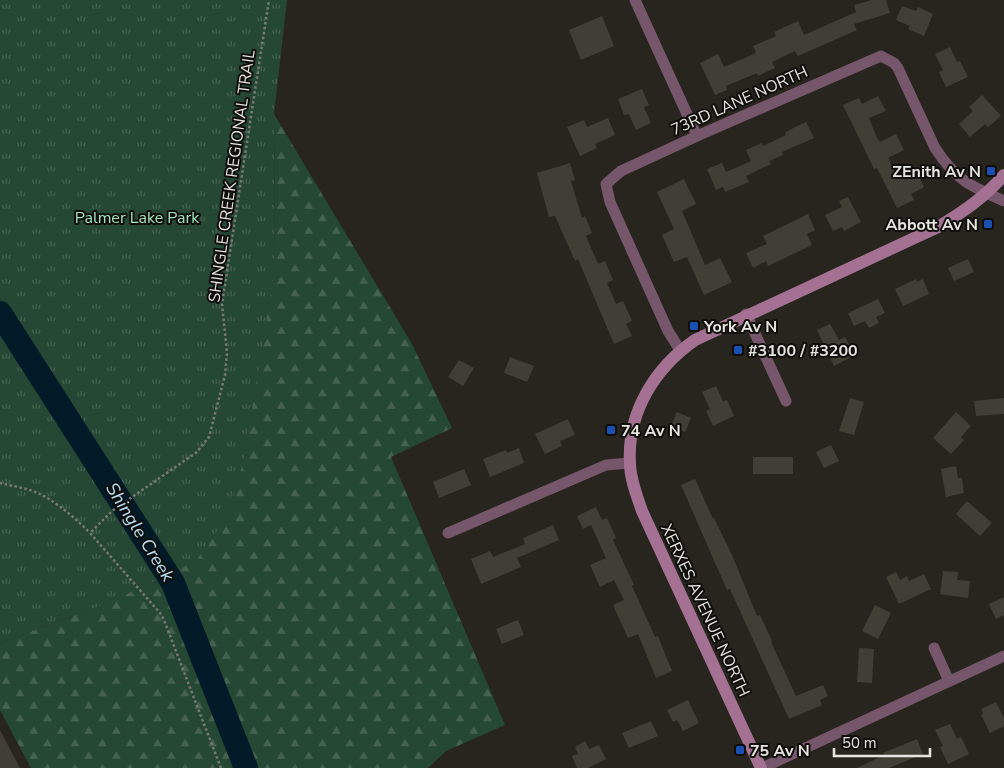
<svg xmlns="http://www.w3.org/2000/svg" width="1004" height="768" font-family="'Nunito Sans',sans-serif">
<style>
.forest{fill:url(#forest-firs)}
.park{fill:url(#park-tufts)}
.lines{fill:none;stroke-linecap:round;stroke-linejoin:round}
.river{stroke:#001a28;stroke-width:24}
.building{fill:#413e36}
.path{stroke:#7b7973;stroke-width:2.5;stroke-dasharray:2.5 2.5;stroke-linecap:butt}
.street{stroke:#76566b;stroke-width:11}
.secondary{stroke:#a47193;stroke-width:12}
.transit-dot{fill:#1a4fb4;stroke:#0f0e0b;stroke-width:2}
.labels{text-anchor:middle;stroke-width:4;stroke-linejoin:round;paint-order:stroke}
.street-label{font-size:16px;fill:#e7e5e0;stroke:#0f0e0b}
.poi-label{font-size:16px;font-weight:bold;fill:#e7e5e0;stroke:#0f0e0b;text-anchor:start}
.park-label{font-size:16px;fill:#a2e4bc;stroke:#0f0e0b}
.water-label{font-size:18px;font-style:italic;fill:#b8e0f6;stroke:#0f0e0b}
</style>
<defs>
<pattern id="forest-firs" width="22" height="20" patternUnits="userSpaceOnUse" patternTransform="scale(1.25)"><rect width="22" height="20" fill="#254834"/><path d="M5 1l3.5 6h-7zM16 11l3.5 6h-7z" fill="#456251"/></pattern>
<pattern id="park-tufts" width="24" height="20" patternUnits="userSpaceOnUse" patternTransform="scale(1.25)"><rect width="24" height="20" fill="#254834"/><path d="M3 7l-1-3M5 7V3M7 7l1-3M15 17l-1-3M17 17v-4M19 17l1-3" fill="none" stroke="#456251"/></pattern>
</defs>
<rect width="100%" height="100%" fill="#28251e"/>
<path class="forest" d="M274 114 412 344 452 428 391 457 505 725 446 751 428 768H31L0 710V643L108 603 275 266Z"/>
<path class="park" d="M0 0H287L274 114 275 266 245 454 229 514 196 561 108 603 0 643Z"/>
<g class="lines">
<path class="river" d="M0 313 173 583 246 768"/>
</g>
<g class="building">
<path d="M872 0H886L890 13 854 24 857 30 798 56 795 51 772 62 775 68 758 76 757 73 726 86 727 90 715 95 700 63 718 54 724 67 756 53 753 46 776 36 774 32 798 21 804 35 856 12 854 5Z"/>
<path d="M902 6 916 11 918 7 933 14 924 36 908 29 910 26 896 20Z"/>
<path d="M602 16 614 46 581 60 569 30Z"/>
<path d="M950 47 957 62 960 61 968 77 946 87 939 72 943 70 935 54Z"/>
<path d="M642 89 649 105 644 107 651 123 636 130 629 114 624 115 618 99Z"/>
<path d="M982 95 1001 116 988 127 985 124 970 137 959 124 973 111 969 107Z"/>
<path d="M878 96 886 111 869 118 877 138 880 142 896 134 904 150 888 158 897 176 901 174 903 178 917 172 924 187 911 194 914 200 897 208 877 168 874 169 843 105 859 98 862 104Z"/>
<path d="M608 118 615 135 595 144 597 148 580 156 567 127 584 120 587 127Z"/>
<path d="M806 122 814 138 782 152 783 155 769 161 771 164 746 176 749 182 725 192 723 187 716 190 707 169 722 163 726 172 751 161 746 150 762 143 763 146 786 135 785 132Z"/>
<path d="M570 163 575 180 571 181 582 218 585 216 592 233 586 236 598 264 605 261 613 280 607 283 616 304 623 301 632 321 626 324 632 336 614 344 578 259 575 261 555 216 549 217 537 173Z"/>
<path d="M684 179 696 204 682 211 705 265 720 258 732 282 704 295 687 257 674 262 662 235 674 229 657 192Z"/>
<path d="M848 197 861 222 844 231 842 227 833 231 825 215 842 207 839 201Z"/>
<path d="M808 214 815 230 807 234 812 245 768 266 766 261 753 268 746 253 767 244 763 236Z"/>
<path d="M968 259 974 272 954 281 948 268Z"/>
<path d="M916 279 917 282 923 279 929 294 903 306 895 289Z"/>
<path d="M878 299 885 313 876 317 879 323 869 328 865 321 854 326 848 313Z"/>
<path d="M830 324 839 340 845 337 855 355 834 366 817 330Z"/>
<path d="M510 357 534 366 527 382 504 373Z"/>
<path d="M459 360 474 368 463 386 448 377Z"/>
<path d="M716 386 723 401 727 400 734 416 713 426 706 411 710 409 702 392Z"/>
<path d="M850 398 864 402 854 435 839 431Z"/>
<path d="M1004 398V414L976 416 974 401Z"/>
<path d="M677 412 691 418 685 432 671 426Z"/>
<path d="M956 412 971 426 961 437 964 440 951 454 933 438Z"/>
<path d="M568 419 575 435 560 441 562 446 545 454 535 434Z"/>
<path d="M831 445 839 461 824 468 816 452Z"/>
<path d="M519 448 524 463 490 477 483 459 506 450 507 453Z"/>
<rect x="753" y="457" width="40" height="17"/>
<path d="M956 466 958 478H962L964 493 946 497 941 469Z"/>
<path d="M464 469 471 485 439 498 433 482Z"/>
<path d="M695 479 713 519 714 518 732 555 757 616 760 615 772 641 771 642 796 696 823 685 828 696 820 700 822 705 789 719 730 589 727 590 681 485Z"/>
<path d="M967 501 992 523 980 536 956 514Z"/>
<path d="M596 507 602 520 607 518 616 538 613 540 634 585 632 586 655 637 658 636 672 671 656 678 638 634 628 638 613 605 624 600 614 580 600 587 590 565 606 558 591 525 583 529 577 516Z"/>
<path d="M553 525 559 540 517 558 521 567 481 584 471 559 490 551 493 557 525 544 523 538Z"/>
<path d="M943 571 958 572 957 580 970 581 968 598 940 594Z"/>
<path d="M896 572 900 580 907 576 909 581 924 574 931 589 899 604 886 577Z"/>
<path d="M1004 597V615L996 619 989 604Z"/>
<path d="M875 605 891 613 878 639 862 631Z"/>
<path d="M518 620 524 635 502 644 496 629Z"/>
<path d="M859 648 874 649 872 683 857 682Z"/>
<path d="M688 700 699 723 683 731 677 720 673 722 667 710Z"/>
<path d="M996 702 1004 718V726L990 733 981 715 983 714 981 709Z"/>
<path d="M651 721 658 736 629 748 622 733Z"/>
<path d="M950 724 957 739 961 737 969 754 948 764 940 747 943 746 935 730Z"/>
<path d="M0 730 20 768H0Z"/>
<path d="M917 739 923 754 889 768H857L884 755 883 753Z"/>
<path d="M585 741 589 749 599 745 606 759 588 768H577L572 756 578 754 575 747Z"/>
</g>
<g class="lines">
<g class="path">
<path d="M0 483C12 486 26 488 38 493 57 502 75 518 90 533"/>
<path d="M221 768 164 620 160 613 90 533 112 511 197 452 209 437 225 375 227 353 222 304 269 0"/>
</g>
<g class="street">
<path d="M635 0 697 136"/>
<path d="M746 314 786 401"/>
<path d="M680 350 668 331 610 202 606 184 621 171 697 136 881 56 894 63 898 68 935 148C956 180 970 186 1004 201"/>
<path d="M448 533 606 465 629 463"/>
<path d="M934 648 949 681"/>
<path d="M762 768 1004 656"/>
</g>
<path class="secondary" d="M761 768 642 511C637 496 630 479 630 463 627 412 655 368 695 340L938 227C963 212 985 197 1004 175"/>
</g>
<g class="transit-dot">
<rect x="986" y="166" width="10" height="10" rx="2.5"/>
<rect x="983" y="219" width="10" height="10" rx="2.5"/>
<rect x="689" y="321" width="10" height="10" rx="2.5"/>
<rect x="733" y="345" width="10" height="10" rx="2.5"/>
<rect x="606" y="425" width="10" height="10" rx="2.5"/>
<rect x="735" y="745" width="10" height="10" rx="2.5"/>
</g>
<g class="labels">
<g class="street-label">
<text transform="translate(739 100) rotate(-24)" y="6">73RD LANE NORTH</text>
<text transform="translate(231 176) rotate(-82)" y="6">SHINGLE CREEK REGIONAL TRAIL</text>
<text transform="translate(706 610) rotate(65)" y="6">XERXES AVENUE NORTH</text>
</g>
<g class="poi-label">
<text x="981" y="177" text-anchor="end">ZEnith Av N</text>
<text x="978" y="230" text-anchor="end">Abbott Av N</text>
<text x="704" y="332">York Av N</text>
<text x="748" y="356">#3100 / #3200</text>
<text x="621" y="436">74 Av N</text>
<text x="750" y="756">75 Av N</text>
</g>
<g class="park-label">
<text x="137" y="223">Palmer Lake Park</text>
</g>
<g class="water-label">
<text transform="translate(140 532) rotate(58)" y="6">Shingle Creek</text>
</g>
</g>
<path d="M834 748v8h96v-8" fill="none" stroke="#e7e5e0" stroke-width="2.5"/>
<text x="842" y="748" font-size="15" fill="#e7e5e0" stroke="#0f0e0b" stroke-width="4" paint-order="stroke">50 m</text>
</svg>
